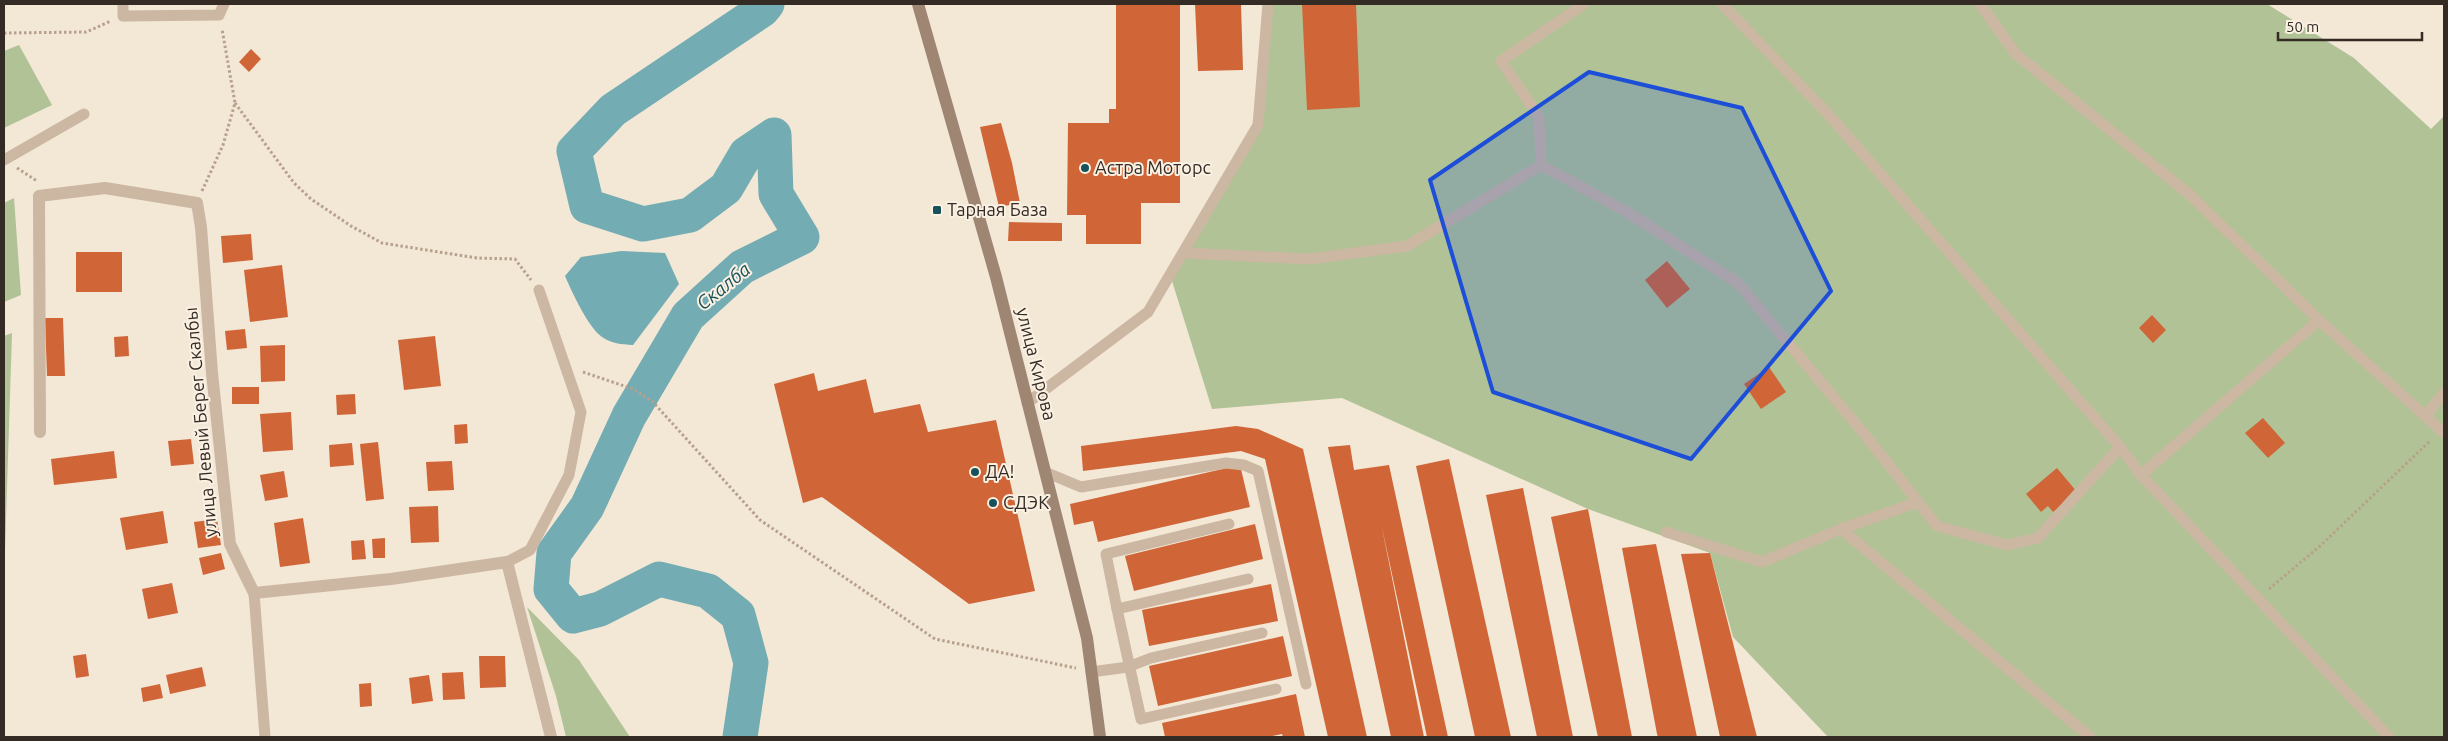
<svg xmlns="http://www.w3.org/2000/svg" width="2448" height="741" font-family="Ubuntu,sans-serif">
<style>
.green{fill:#b1c396}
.water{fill:#73acb2}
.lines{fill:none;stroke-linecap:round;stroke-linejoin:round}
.river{stroke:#73acb2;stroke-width:35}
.building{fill:#d06537}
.path{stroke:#b7a18c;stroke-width:3;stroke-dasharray:2.5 2.5;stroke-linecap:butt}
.lane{stroke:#cbb7a2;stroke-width:11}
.street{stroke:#cbb7a2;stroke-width:12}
.secondary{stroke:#9f8673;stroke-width:12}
.marked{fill:#1d4ed8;fill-opacity:0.2;stroke:#1d4ed8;stroke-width:4;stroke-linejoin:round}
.poi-dot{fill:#18515a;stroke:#faf1e3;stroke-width:2}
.labels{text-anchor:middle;stroke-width:4;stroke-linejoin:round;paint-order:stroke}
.poi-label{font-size:18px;fill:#352b25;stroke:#faf1e3;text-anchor:start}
.street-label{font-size:18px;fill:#352b25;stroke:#faf1e3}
.water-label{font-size:19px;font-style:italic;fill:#18515a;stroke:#faf1e3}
</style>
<rect width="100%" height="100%" fill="#f3e7d6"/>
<g class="green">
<path d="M1268 4H2267L2354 58 2431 129 2444 116V737H1828L1733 637 1710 553 1588 509 1342 398 1212 409 1172 281 1258 125Z"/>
<path d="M19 45 52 105 4 128V51Z"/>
<path d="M14 198 21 295 4 302V203Z"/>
<path d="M12 333 4 582V336Z"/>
<path d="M527 607 579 660 630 737H566L556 696Z"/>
</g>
<path class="water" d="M621 251 665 253 679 284 633 345C621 344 612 344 602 337 588 327 572 292 565 276L581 257Z"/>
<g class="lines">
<path class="river" d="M740 737 751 663 738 615 708 591 659 579 600 609 573 616 551 589 554 553 587 507 629 416 688 316 742 267 802 237 776 194 774 135 746 154 726 188 690 215 643 224 587 206 574 151 613 110 762 10 767 4"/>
</g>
<g class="building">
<path d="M1116 4H1180V203H1141V244H1086V215H1067L1068 123H1109V109H1116Z"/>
<path d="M1195 4H1241L1243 70 1198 71Z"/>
<path d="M1302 4H1356L1360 107 1307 110Z"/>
<path d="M251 49 261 59 249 72 239 62Z"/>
<path d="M1001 123 1012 163 1020 203 999 207 980 127Z"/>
<path d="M1009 222 1062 223V241H1008Z"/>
<path d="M251 234 253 260 223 263 221 236Z"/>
<rect x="76" y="252" width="46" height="40"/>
<path d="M1667 261 1690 289 1667 308 1645 280Z"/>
<path d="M282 265 288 317 250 322 244 270Z"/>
<path d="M2152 315 2166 330 2153 343 2139 328Z"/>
<path d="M45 318H63L65 376H47Z"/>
<path d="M245 329 247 348 227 350 225 331Z"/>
<path d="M128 336 129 356 115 357 114 337Z"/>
<path d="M435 336 441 386 404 390 398 340Z"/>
<path d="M285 345V381L261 382 260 346Z"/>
<path d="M1769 367 1786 392 1761 409 1744 384Z"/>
<path d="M814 373 818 391 866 379 874 413 920 404 928 432 996 420 1035 591 969 604 822 497 803 503 774 384Z"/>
<rect x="232" y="387" width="27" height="17"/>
<path d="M355 394 356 414 337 415 336 395Z"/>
<path d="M291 412 293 450 263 452 260 414Z"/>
<path d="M2263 418 2285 443 2268 458 2245 433Z"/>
<path d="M467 424 468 443 455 444 454 425Z"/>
<path d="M1236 426 1258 429 1303 449 1367 737H1328L1265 459 1241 451 1083 471 1081 446Z"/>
<path d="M191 439 194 464 171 466 168 441Z"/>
<path d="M378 442 384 499 366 501 360 444Z"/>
<path d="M352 443 354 465 330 467 329 445Z"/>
<path d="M1350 445 1354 470 1389 465 1448 737H1427L1381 523 1424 737H1391L1328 447Z"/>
<path d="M114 451 117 478 54 485 51 459Z"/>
<path d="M1449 459 1511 737H1475L1416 466Z"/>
<path d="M452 461 454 490 428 491 426 462Z"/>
<path d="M1240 465 1250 507 1098 542 1093 521 1074 525 1070 504Z"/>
<path d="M2057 468 2077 492 2053 512 2048 506 2041 512 2026 494Z"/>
<path d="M284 471 288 497 265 501 260 475Z"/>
<path d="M1523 488 1573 737H1537L1486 495Z"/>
<path d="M438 506 439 542 411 543 409 507Z"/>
<path d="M1588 509 1632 737H1598L1551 517Z"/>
<path d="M163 511 168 543 126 550 120 518Z"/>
<path d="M303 518 310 563 280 567 274 523Z"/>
<path d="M217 519 221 545 198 548 194 522Z"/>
<path d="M1255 524 1263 559 1134 591 1125 556Z"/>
<path d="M385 538V558H373L372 539Z"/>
<path d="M364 540 366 559 352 560 351 541Z"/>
<path d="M1656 544 1697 737H1658L1657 734 1622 548Z"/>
<path d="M221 553 225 569 203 575 199 558Z"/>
<path d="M1710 553 1757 737H1720L1681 554Z"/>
<path d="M172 583 178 613 148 619 142 589Z"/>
<path d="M1271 584 1278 621 1149 646 1142 610Z"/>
<path d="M1283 636 1292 676 1158 706 1149 666Z"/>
<path d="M86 654 89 676 76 678 73 656Z"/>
<path d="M479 656H505L506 687 480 688Z"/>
<path d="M202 667 206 686 170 694 166 675Z"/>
<path d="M463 672 465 699 443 700 442 673Z"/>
<path d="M429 675 433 701 412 704 409 678Z"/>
<path d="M371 683 372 706 360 707 359 684Z"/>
<path d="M160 684 163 698 143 702 141 688Z"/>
<path d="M1296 694 1305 737H1283L1282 734 1267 737H1165L1162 723Z"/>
</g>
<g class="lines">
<g class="path">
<path d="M4 33 86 32 111 21"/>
<path d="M235 103 294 183 311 199 351 226 382 243 477 258 515 259 531 280"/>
<path d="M17 168 37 181"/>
<path d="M202 191 223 145 235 103 222 29"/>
<path d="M583 372 633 389 652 401 760 520 935 639 1076 668"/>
<path d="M2269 589 2320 546 2430 441"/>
</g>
<g class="lane">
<path d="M123 4V16L219 15 224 4"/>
<path d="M1722 4 1828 114 2120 447 2141 475 2389 737"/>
<path d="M1980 4 2016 54 2189 194 2319 320 2444 433"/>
<path d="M4 160 84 114"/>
<path d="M1541 165 1627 212 1738 283 1866 436 1937 526 2007 545 2038 538 2120 447"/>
<path d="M1183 253 1310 259 1407 246 1541 165 1539 117 1501 61 1584 4"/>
<path d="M1027 403 1148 312 1258 125 1268 4"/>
<path d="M2426 415 2444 393"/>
<path d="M1045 472 1081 487 1226 463 1244 465 1258 471 1306 684"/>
<path d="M2141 475 2319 320"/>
<path d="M1841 529 2090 737"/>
<path d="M1666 532 1762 562 1841 529 1918 502"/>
<path d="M507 562 530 550 569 475 581 412 539 290"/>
<path d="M1248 579 1117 609 1141 719 1276 689"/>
<path d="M254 593 265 737"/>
<path d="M1117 609 1106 554 1229 524"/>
<path d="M1091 672 1128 667 1151 658 1262 633"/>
</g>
<path class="street" d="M40 432 39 196 105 188 197 203 201 227 212 373 230 544 254 593 391 579 507 562 551 737"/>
<path class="secondary" d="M918 4 996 277 1087 638 1100 737"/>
</g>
<path class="marked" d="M1589 72 1742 108 1831 291 1691 459 1493 392 1430 180Z"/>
<g class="poi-dot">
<circle cx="1085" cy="168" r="5"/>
<rect x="932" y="205" width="10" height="10" rx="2.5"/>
<circle cx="975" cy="472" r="5"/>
<circle cx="993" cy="503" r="5"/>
</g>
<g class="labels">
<g class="poi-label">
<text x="1095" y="174">Астра Моторс</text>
<text x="947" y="216">Тарная База</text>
<text x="985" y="478">ДА!</text>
<text x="1003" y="509">СДЭК</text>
</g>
<g class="street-label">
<text transform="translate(1036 364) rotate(76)" y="6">улица Кирова</text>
<text transform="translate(201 422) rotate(-95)" y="6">улица Левый Берег Скалбы</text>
</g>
<g class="water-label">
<text transform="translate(723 286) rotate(-39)" y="7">Скалба</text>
</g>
</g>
<rect width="2448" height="741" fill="none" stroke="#352b25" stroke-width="10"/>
<path d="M2278 32v8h144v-8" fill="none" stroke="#352b25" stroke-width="2.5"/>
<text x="2286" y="32" font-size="15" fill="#352b25" stroke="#faf1e3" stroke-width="4" paint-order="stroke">50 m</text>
</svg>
